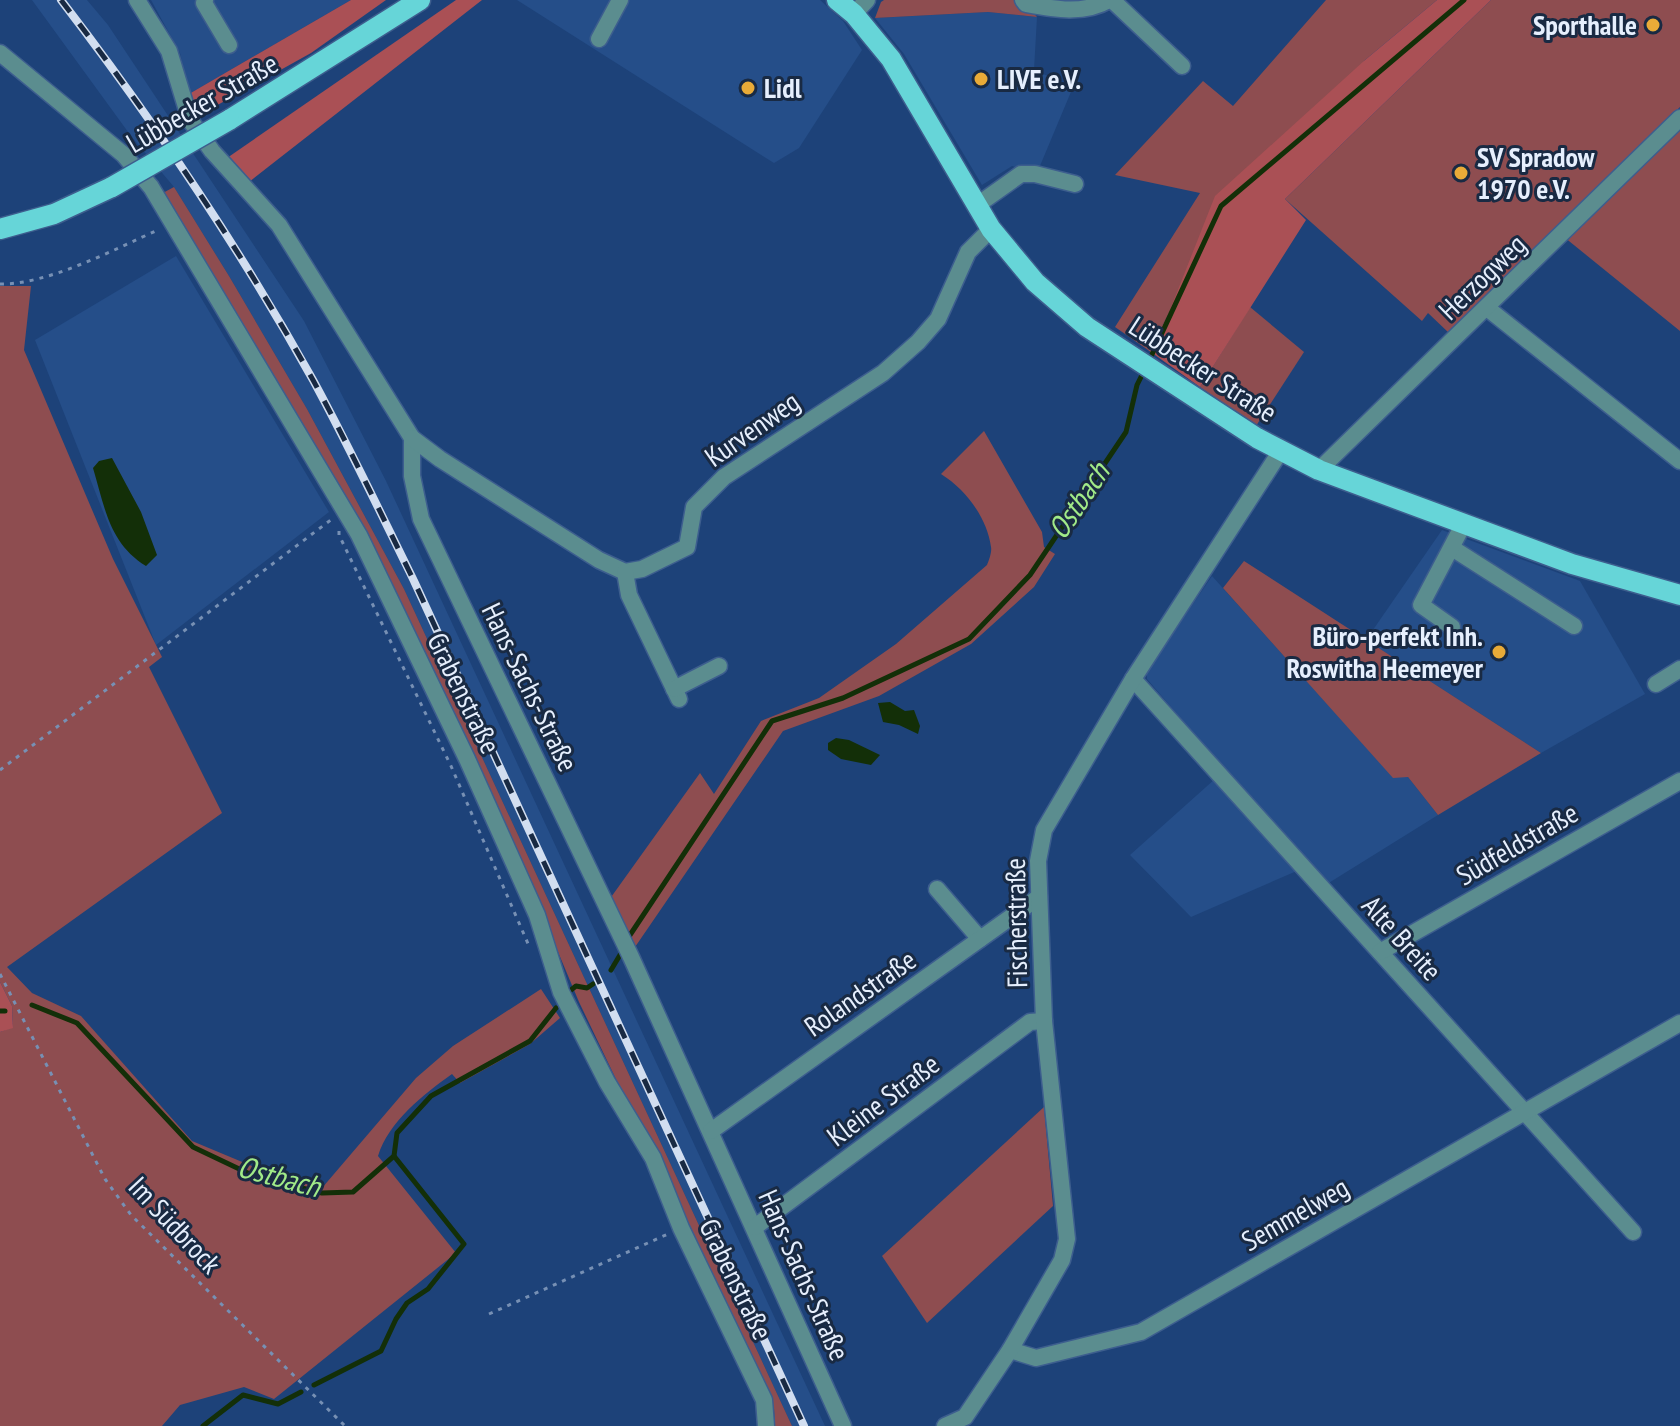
<svg xmlns="http://www.w3.org/2000/svg" width="1680" height="1426" font-family="'PT Sans Narrow',sans-serif">
<style>
.built{fill:#254e89}
.green{fill:#8e4d50}
.forest{fill:#aa5055}
.water{fill:#132f08}
.lines{fill:none;stroke-linecap:round;stroke-linejoin:round}
.stream{stroke:#132f08;stroke-width:5}
.minor-casing{stroke:#3d5e8e;stroke-width:19}
.major-casing{stroke:#3d5e8e;stroke-width:23}
.path{stroke:#7790b4;stroke-width:3;stroke-dasharray:4 6;stroke-linecap:butt}
.minor{stroke:#5b8d8f;stroke-width:16}
.major{stroke:#66d5d8;stroke-width:20}
.rail-casing{stroke:#d2def0;stroke-width:8}
.rail{stroke:#192a43;stroke-width:5;stroke-dasharray:15;stroke-linecap:butt}
.major-bridge-casing{stroke:#3d5e8e;stroke-width:23;stroke-linecap:butt}
.major-bridge{stroke:#66d5d8;stroke-width:20}
.poi-dot{fill:#e9ab38;stroke:#192a43;stroke-width:3}
.labels{text-anchor:middle;stroke-width:6;stroke-linejoin:round;paint-order:stroke}
.poi-label{font-size:28px;font-weight:bold;fill:#e6effd;stroke:#192a43;text-anchor:start}
.street-label{font-size:28px;fill:#e6effd;stroke:#192a43}
.water-label{font-size:30px;font-style:italic;fill:#a1ea88;stroke:#192a43}
</style>
<rect width="100%" height="100%" fill="#1d4279"/>
<g class="built">
<path d="M32 0H87L108 25 304 321 386 481 825 1426H792L404 589 307 409 229 276 174 187 131 136Z"/>
<path d="M151 0H351L189 94 180 53Z"/>
<path d="M517 0H820L843 21 862 50 799 148 774 163Z"/>
<path d="M988 12 1037 17 1034 70 1073 87 1037 173 1012 166 982 185 904 54 875 18Z"/>
<path d="M176 256 329 512 156 645 35 340Z"/>
<path d="M1442 530 1580 581 1645 694 1541 753 1366 640Z"/>
<path d="M1212 576 1393 777H1408L1438 815 1319 889 1299 870 1191 917 1130 855 1225 770 1147 679V671Z"/>
</g>
<g class="green">
<path d="M884 0H1022L1037 17 988 12 875 18 881 2Z"/>
<path d="M1326 0H1437L1365 60 1168 315 1148 350 1115 327 1200 193 1115 175 1203 81 1233 106Z"/>
<path d="M1491 0H1680V107L1449 333 1428 313 1422 321 1285 199Z"/>
<path d="M1680 130V331L1564 237Z"/>
<path d="M174 187 229 276 307 409 404 589 792 1426H775L774 1409 579 1002 519 859 354 512 197 250 161 194Z"/>
<path d="M0 286H31L24 350 113 559 162 657 149 667 222 813 7 967 32 993 81 1016 192 1141 264 1171 322 1188 416 1078 453 1046 541 989 560 1018 530 1044 460 1083 452 1074C423 1095 389 1121 378 1156L456 1253 274 1399 244 1387 180 1405 162 1426H0V1032L13 1027 12 1006 0 982Z"/>
<path d="M1250 307 1304 352 1256 426 1200 387Z"/>
<path d="M984 431 1042 532 1044 547 1055 554 1034 587 971 644 879 696 783 731 633 950 609 900 700 773 714 794 761 721 819 698 896 644 987 565C989 560 992 552 991 547 987 517 965 489 941 474Z"/>
<path d="M1244 561 1541 753 1438 815 1408 777 1393 778 1223 588Z"/>
<path d="M1044 1107 1053 1206 927 1323 882 1256Z"/>
</g>
<g class="forest">
<path d="M351 0H386L311 53 196 117 189 94Z"/>
<path d="M456 0H482L249 182 227 158Z"/>
<path d="M1437 0H1491L1285 199 1306 220 1200 387 1148 350 1168 315 1215 196 1365 60Z"/>
<path d="M0 982 12 1006 13 1028 0 1032Z"/>
</g>
<g class="water">
<path d="M112 458 141 512 157 555 146 566C109 543 105 508 93 468L99 461Z"/>
<path d="M890 702 905 711 914 710 920 726 918 734 899 725 883 722 878 703Z"/>
<path d="M836 738 849 740 880 755 871 765 841 759 828 750V743Z"/>
</g>
<g class="lines">
<g class="stream">
<path d="M1148 363 1221 206 1464 0"/>
<path d="M630 935 772 721 843 698 969 639 1030 575 1126 432 1137 385 1144 371"/>
<path d="M611 970 620 955"/>
<path d="M571 990 576 986 587 988 593 984"/>
<path d="M32 1005 77 1023 193 1147 254 1176 322 1193 353 1192 394 1156 397 1133 431 1096 530 1041 556 1008"/>
<path d="M0 1011H5"/>
<path d="M314 1385 381 1351 396 1319 407 1303 428 1289 464 1244 394 1156"/>
<path d="M203 1426 243 1395 278 1404 301 1392"/>
</g>
<g class="minor-casing">
<g id="minor">
<path d="M137 0 169 51 190 120 212 151 279 225 412 438V476L421 519 631 957 843 1426"/>
<path d="M205 0 204 3 229 45"/>
<path d="M1023 0 1026 4C1053 9 1084 15 1109 0"/>
<path d="M1112 0 1182 66"/>
<path d="M854 14 867 0"/>
<path d="M599 39 620 0"/>
<path d="M0 53 124 155 151 187 359 535 467 759 537 915 561 992 607 1082 653 1158 681 1228 764 1400 766 1426"/>
<path d="M976 206 1021 174H1035L1075 184"/>
<path d="M1487 308 1680 461"/>
<path d="M412 438 440 459 599 560 625 572 642 569 687 547 694 507 724 477 883 373 918 342 938 319 968 252 991 229"/>
<path d="M1319 470 1680 118"/>
<path d="M1452 548 1574 626"/>
<path d="M625 572 629 595 679 699"/>
<path d="M1452 627 1421 605 1463 525"/>
<path d="M1133 679 1633 1232"/>
<path d="M1656 684 1680 669"/>
<path d="M674 689 719 666"/>
<path d="M937 889 980 939"/>
<path d="M1380 952 1680 781"/>
<path d="M711 1131 1039 897"/>
<path d="M755 1227 1030 1022 1044 1021"/>
<path d="M1010 1350 1036 1358 1141 1332 1680 1023"/>
<path d="M945 1426 965 1417 1010 1350 1062 1260 1067 1239 1044 1021 1038 861 1044 830 1133 679 1280 452"/>
</g>
</g>
<g class="major-casing">
<g id="major">
<path d="M837 0 854 14 891 59 991 229 1035 282 1087 327 1257 438 1319 470 1572 564 1680 595"/>
<path d="M229 120 420 0"/>
<path d="M0 229 54 214 112 187"/>
</g>
</g>
<g class="path">
<path d="M0 284C47 285 115 249 158 230"/>
<path d="M339 531V535L451 766 529 946"/>
<path d="M0 770 332 519"/>
<path d="M0 974 105 1179 131 1215 345 1426"/>
<path d="M489 1314 668 1234"/>
</g>
<use href="#minor" class="minor"/>
<use href="#major" class="major"/>
<g class="rail-casing">
<path id="rail" d="M61 0C154 121 239 247 313 380 349 446 381 514 414 581L804 1426"/>
</g>
<use href="#rail" class="rail"/>
<g class="major-bridge-casing">
<path id="major-bridge" d="M112 187 229 120"/>
</g>
<use href="#major-bridge" class="major-bridge"/>
</g>
<g class="poi-dot">
<circle cx="1653" cy="25" r="8"/>
<circle cx="981" cy="79" r="8"/>
<circle cx="748" cy="88" r="8"/>
<circle cx="1461" cy="173" r="8"/>
<circle cx="1499" cy="652" r="8"/>
</g>
<g class="labels">
<g class="poi-label">
<text x="1637" y="35" text-anchor="end">Sporthalle</text>
<text x="997" y="89">LIVE e.V.</text>
<text x="764" y="98">Lidl</text>
<text x="1477" y="167">SV Spradow<tspan x="1477" dy="32">1970 e.V.</tspan></text>
<text x="1483" y="646" text-anchor="end">Büro-perfekt Inh.<tspan x="1483" dy="32">Roswitha Heemeyer</tspan></text>
</g>
<g class="street-label">
<text transform="translate(202 103) rotate(-30)" y="10">Lübbecker Straße</text>
<text transform="translate(1482 277) rotate(-44)" y="10">Herzogweg</text>
<text transform="translate(1203 369) rotate(33)" y="10">Lübbecker Straße</text>
<text transform="translate(752 429) rotate(-35)" y="10">Kurvenweg</text>
<text transform="translate(530 687) rotate(64)" y="10">Hans-Sachs-Straße</text>
<text transform="translate(464 693) rotate(64)" y="10">Grabenstraße</text>
<text transform="translate(1517 844) rotate(-30)" y="10">Südfeldstraße</text>
<text transform="translate(1016 923) rotate(-91)" y="10">Fischerstraße</text>
<text transform="translate(1402 938) rotate(48)" y="10">Alte Breite</text>
<text transform="translate(860 993) rotate(-35)" y="10">Rolandstraße</text>
<text transform="translate(883 1100) rotate(-37)" y="10">Kleine Straße</text>
<text transform="translate(1295 1214) rotate(-30)" y="10">Semmelweg</text>
<text transform="translate(175 1225) rotate(47)" y="10">Im Südbrock</text>
<text transform="translate(804 1275) rotate(66)" y="10">Hans-Sachs-Straße</text>
<text transform="translate(736 1279) rotate(64)" y="10">Grabenstraße</text>
</g>
<g class="water-label">
<text transform="translate(1079 501) rotate(-56)" y="10">Ostbach</text>
<text transform="translate(279 1177) rotate(15)" y="10">Ostbach</text>
</g>
</g>
</svg>
